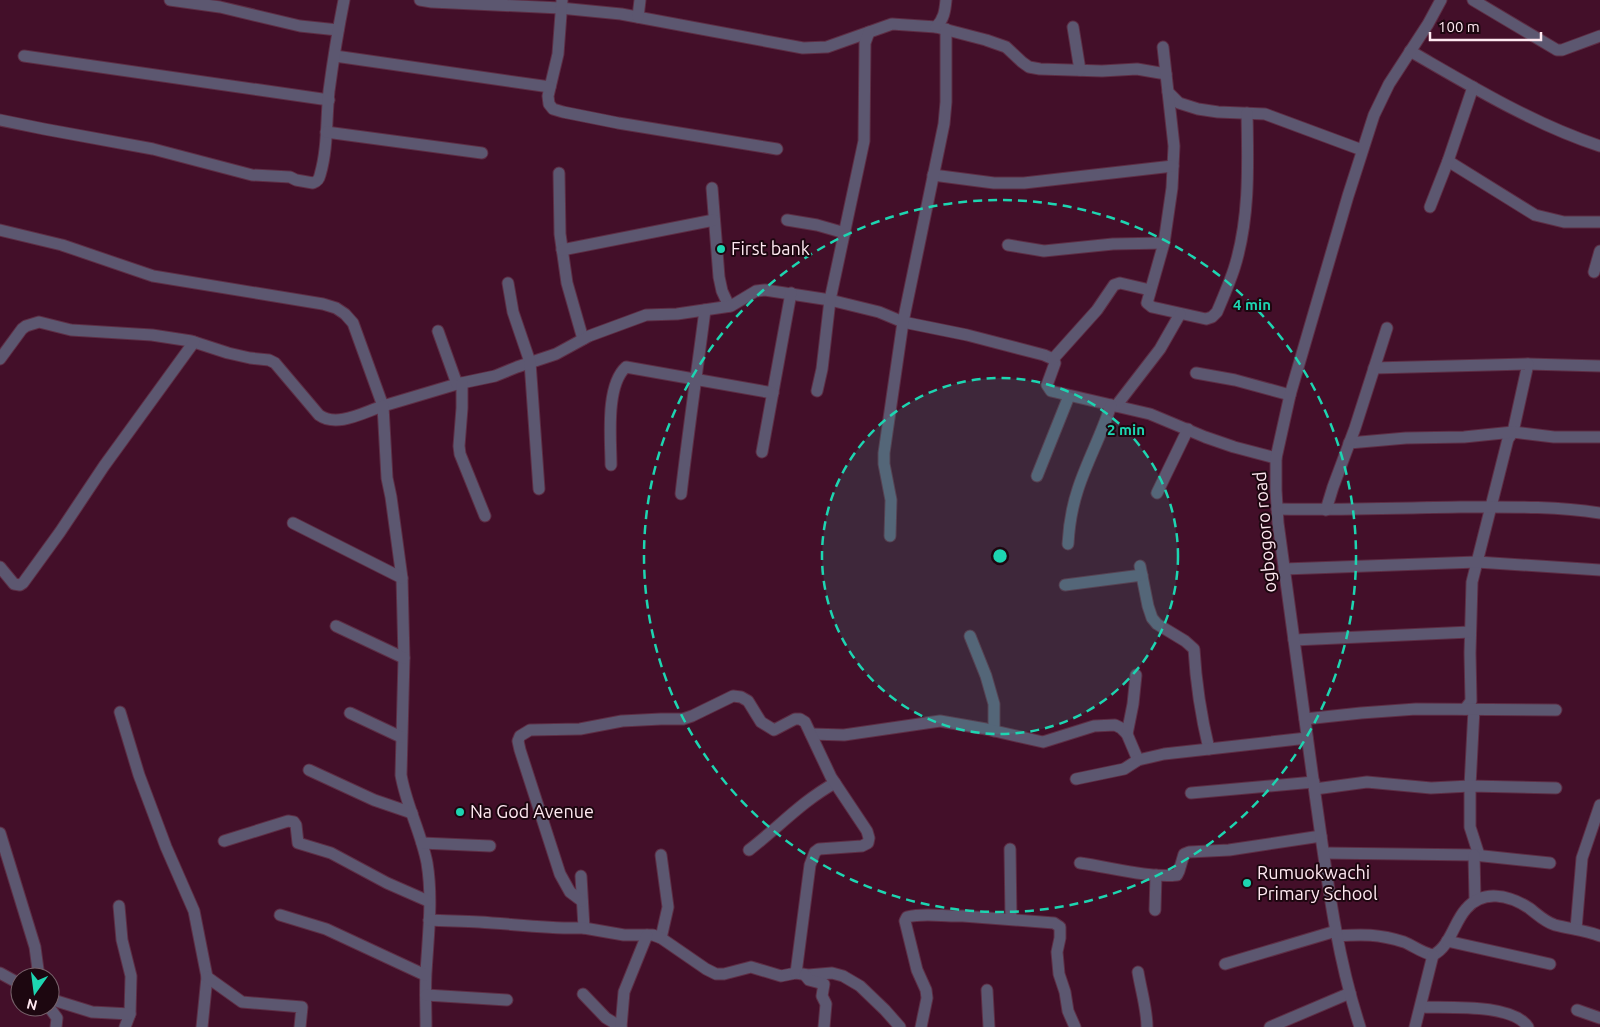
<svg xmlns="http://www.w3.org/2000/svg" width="1600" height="1027" font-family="Ubuntu,sans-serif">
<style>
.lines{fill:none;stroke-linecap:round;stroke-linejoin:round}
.minor-casing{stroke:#5d2e45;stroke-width:13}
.minor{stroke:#5c5770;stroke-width:11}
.ring{fill:none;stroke:#1dd5b1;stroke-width:2.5;stroke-dasharray:9 6}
.poi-dot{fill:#1dd5b1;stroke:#1d0710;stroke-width:2}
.labels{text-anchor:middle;stroke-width:4;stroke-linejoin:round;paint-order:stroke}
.poi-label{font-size:18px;fill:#ffe9f1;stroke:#1d0710;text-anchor:start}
.street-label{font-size:18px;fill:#ffe9f1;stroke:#1d0710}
.centre{fill:#1dd5b1;stroke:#1d0710;stroke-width:2.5}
.ring-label{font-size:15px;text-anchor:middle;font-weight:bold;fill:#1dd5b1;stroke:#1d0710;stroke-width:4;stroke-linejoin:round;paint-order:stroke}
</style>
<rect width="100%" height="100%" fill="#430f29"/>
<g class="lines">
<g class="minor-casing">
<g id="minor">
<path d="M170 0 220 7 300 26 338 30"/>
<path d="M420 0 432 2 560 8 621 14 803 48 827 47 892 24 936 27 986 40 1006 47 1022 62 1029 67 1040 69 1102 71 1137 69 1166 74"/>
<path d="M562 0 558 54 548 96 549 104 553 109 563 112 618 123 777 149"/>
<path d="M1473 0 1557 50H1562L1600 36"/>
<path d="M638 17 640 0"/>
<path d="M936 27C944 19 945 11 946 0"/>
<path d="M1073 27 1080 70"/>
<path d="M1163 47 1168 92 1179 103 1198 109 1218 112 1265 114 1362 150"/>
<path d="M1410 51C1471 86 1533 124 1600 146"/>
<path d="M24 56 329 100"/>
<path d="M335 56 550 87"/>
<path d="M1168 92 1174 146 1172 188 1164 243 1147 303 1152 307 1206 319 1212 317 1217 312C1223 298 1229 284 1234 269 1250 219 1248 165 1247 113"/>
<path d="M0 120 44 129 153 149 252 175 290 177 296 180 313 183C318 181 319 179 320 175 328 148 326 119 329 91 333 61 338 30 344 0"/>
<path d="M326 132 482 153"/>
<path d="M1448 161 1535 215 1564 222H1600"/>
<path d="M559 173 560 234 567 283 583 339"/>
<path d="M933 175 994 183H1024L1173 166"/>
<path d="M712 188 719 277 722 291 729 306"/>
<path d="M1430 207 1448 161 1473 87"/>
<path d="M787 220 817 225 845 233"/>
<path d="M0 230 62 245 153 276 323 304 336 308 345 314 353 323 383 406 457 384 495 376 517 367 556 354 589 336 646 315 677 314 731 306 756 291 765 290 830 300 879 312 903 322 967 335 1044 355 1053 359 1055 363 1047 385 1051 391 1150 414 1205 437 1234 447 1276 458"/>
<path d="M1008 245 1044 251 1113 244 1164 243"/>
<path d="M562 250 714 220"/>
<path d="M1594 272 1600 251"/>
<path d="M508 283 513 312 530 362 539 489"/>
<path d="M438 331 457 384"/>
<path d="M0 359 22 329 26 326 39 322 71 330 152 335 191 341 228 353 250 358 269 360 275 363 319 415C337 428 364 412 383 406L387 478 391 497 402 578 404 658 401 775C406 805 421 832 427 863 433 899 428 937 426 973 425 991 426 1009 426 1027"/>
<path d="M1053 359 1097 310 1114 285 1120 283 1150 290"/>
<path d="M1528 364 1600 366"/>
<path d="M1374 368 1528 364 1513 432 1508 439 1472 582 1470 653 1471 701 1465 709"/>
<path d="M1196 373 1235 380 1290 395"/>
<path d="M462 383V408L459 446 460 454 485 516"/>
<path d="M817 391 822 369 830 300 864 141 865 43 869 32"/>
<path d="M1116 406 1160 349 1180 314"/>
<path d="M1349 443 1406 438 1464 437 1513 432 1554 437H1600"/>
<path d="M762 452 791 293"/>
<path d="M611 465C611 440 605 386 626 367L773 393"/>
<path d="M1037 476 1069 396"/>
<path d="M1157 493 1188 429"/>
<path d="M681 494C688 433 697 372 705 310"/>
<path d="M1277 509C1338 510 1398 508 1460 507 1506 507 1554 506 1600 513"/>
<path d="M1326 510 1333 487 1355 428 1387 328"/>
<path d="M293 523 402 578"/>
<path d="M890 536 891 500 884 464V453L903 322 944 124 946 102V29"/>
<path d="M1068 544C1069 525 1072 507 1078 489 1087 461 1102 434 1111 405"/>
<path d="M1140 566 1148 606 1152 618 1157 624 1185 641 1194 649C1196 684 1201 716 1209 749"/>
<path d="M0 567 14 584 20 585 23 583 60 532 104 466 194 342"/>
<path d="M1284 569 1477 562 1600 570"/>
<path d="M1065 585 1142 575"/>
<path d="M336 626 404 658"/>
<path d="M970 636 986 676 994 704V731"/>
<path d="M1294 640 1470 632"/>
<path d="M1474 709 1470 786V827L1479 855"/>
<path d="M120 712 139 775 166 847 194 911 207 977 202 1027"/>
<path d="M350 713 401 737"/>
<path d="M1305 719 1361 713 1416 709 1556 710"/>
<path d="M811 734 844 735 940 721 986 729 1043 742 1094 726 1115 725 1121 728 1127 734 1138 760"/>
<path d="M1127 734 1133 704 1136 675"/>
<path d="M309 770 374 800 412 813"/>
<path d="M1076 779 1124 769 1138 760 1164 754 1307 738"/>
<path d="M1315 789 1367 782 1431 788 1470 786 1556 788"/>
<path d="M1191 793 1314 782"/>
<path d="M0 833 35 947 39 977"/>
<path d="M224 841 288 821 294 822 296 825 298 843 331 853 387 883 428 901"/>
<path d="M422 843 490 846"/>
<path d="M1010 849 1011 919"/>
<path d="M749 850C778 828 802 801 835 783"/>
<path d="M1324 853 1474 855 1550 863"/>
<path d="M661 855 668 907 661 938"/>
<path d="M1474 855 1475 899"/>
<path d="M1080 863C1109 867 1148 878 1177 875L1179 871 1184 854 1189 852 1229 850 1321 836"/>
<path d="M581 876 584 928 624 935H653L661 938 706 969 716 974H724L751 967 781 976 796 973 808 975 832 973 843 976 860 986 885 1010 900 1027"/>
<path d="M582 901 570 892 560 874 520 750 518 741 520 736 530 730 580 729 622 721 661 719H683L692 716 733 696 741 697 748 701 761 722 774 730 795 719H800L805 722 831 777 867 831 869 838 868 843 862 846 819 849 815 852 810 865 796 973"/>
<path d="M119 906 122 940 131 976 130 1014 125 1027"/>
<path d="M1155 910 1156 875"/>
<path d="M280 915 326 929 425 975"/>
<path d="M429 920C446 921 462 921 479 922 514 924 548 929 584 928"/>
<path d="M1576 929 1582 858 1600 805"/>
<path d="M1337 936C1362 934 1379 934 1404 942 1414 946 1422 953 1433 955 1450 947 1454 922 1466 909 1483 889 1509 895 1529 908 1537 914 1545 922 1555 925 1570 929 1585 930 1600 936"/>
<path d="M1447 941 1550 964"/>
<path d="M1225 964 1336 931"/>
<path d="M1138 972C1141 990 1147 1009 1147 1027"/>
<path d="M0 973 20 984"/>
<path d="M805 975 809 980 824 984 822 996 826 1004 824 1027"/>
<path d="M207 977 242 1002 302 1007 300 1027"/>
<path d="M987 990 989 1027"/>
<path d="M583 994 606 1018 621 1027"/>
<path d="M426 995 507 1000"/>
<path d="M50 999 92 1012 130 1014"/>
<path d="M49 1007 57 1018 56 1027"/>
<path d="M1421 1007C1447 1008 1512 1003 1528 1027"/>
<path d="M1577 1010 1600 1018"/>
<path d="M621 1027 624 992 647 935"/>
<path d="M921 1027 927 998 926 990 917 970 905 921 907 917C926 912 944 917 963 916L1054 923 1060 927V938L1057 952 1059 974 1065 992 1068 1011 1075 1027"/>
<path d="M1270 1027 1350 993"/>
<path d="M1360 1027C1336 954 1327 877 1316 801 1303 708 1291 616 1278 523L1276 490V458L1290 395 1348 196 1374 115 1389 84 1428 24 1441 0"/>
<path d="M1415 1027 1433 955"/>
</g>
</g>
<use href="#minor" class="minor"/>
</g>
<circle cx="1000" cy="556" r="178" fill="#1dd5b1" fill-opacity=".12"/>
<g class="ring">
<circle cx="1000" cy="556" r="178"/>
<circle cx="1000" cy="556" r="356"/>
</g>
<g class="poi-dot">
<circle cx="721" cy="249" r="5"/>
<circle cx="460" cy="812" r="5"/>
<circle cx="1247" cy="883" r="5"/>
</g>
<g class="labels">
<g class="poi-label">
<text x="731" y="255">First bank</text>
<text x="470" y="818">Na God Avenue</text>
<text x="1257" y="879">Rumuokwachi<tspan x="1257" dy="21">Primary School</tspan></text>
</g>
<g class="street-label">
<text transform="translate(1265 532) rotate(-95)" y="6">ogbogoro road</text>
</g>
</g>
<circle cx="1000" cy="556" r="8" class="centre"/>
<g class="ring-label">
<text x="1252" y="310">4 min</text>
<text x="1126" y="435">2 min</text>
</g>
<g transform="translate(35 992) rotate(194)"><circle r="24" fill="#1d0710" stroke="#77616a"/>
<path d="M0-4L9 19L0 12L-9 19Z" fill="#1dd5b1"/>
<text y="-8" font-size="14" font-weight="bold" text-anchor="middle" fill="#ffe9f1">N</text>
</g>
<path d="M1430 32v8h111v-8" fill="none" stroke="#ffe9f1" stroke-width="2.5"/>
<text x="1438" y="32" font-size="15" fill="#ffe9f1" stroke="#1d0710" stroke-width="4" paint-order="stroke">100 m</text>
</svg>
